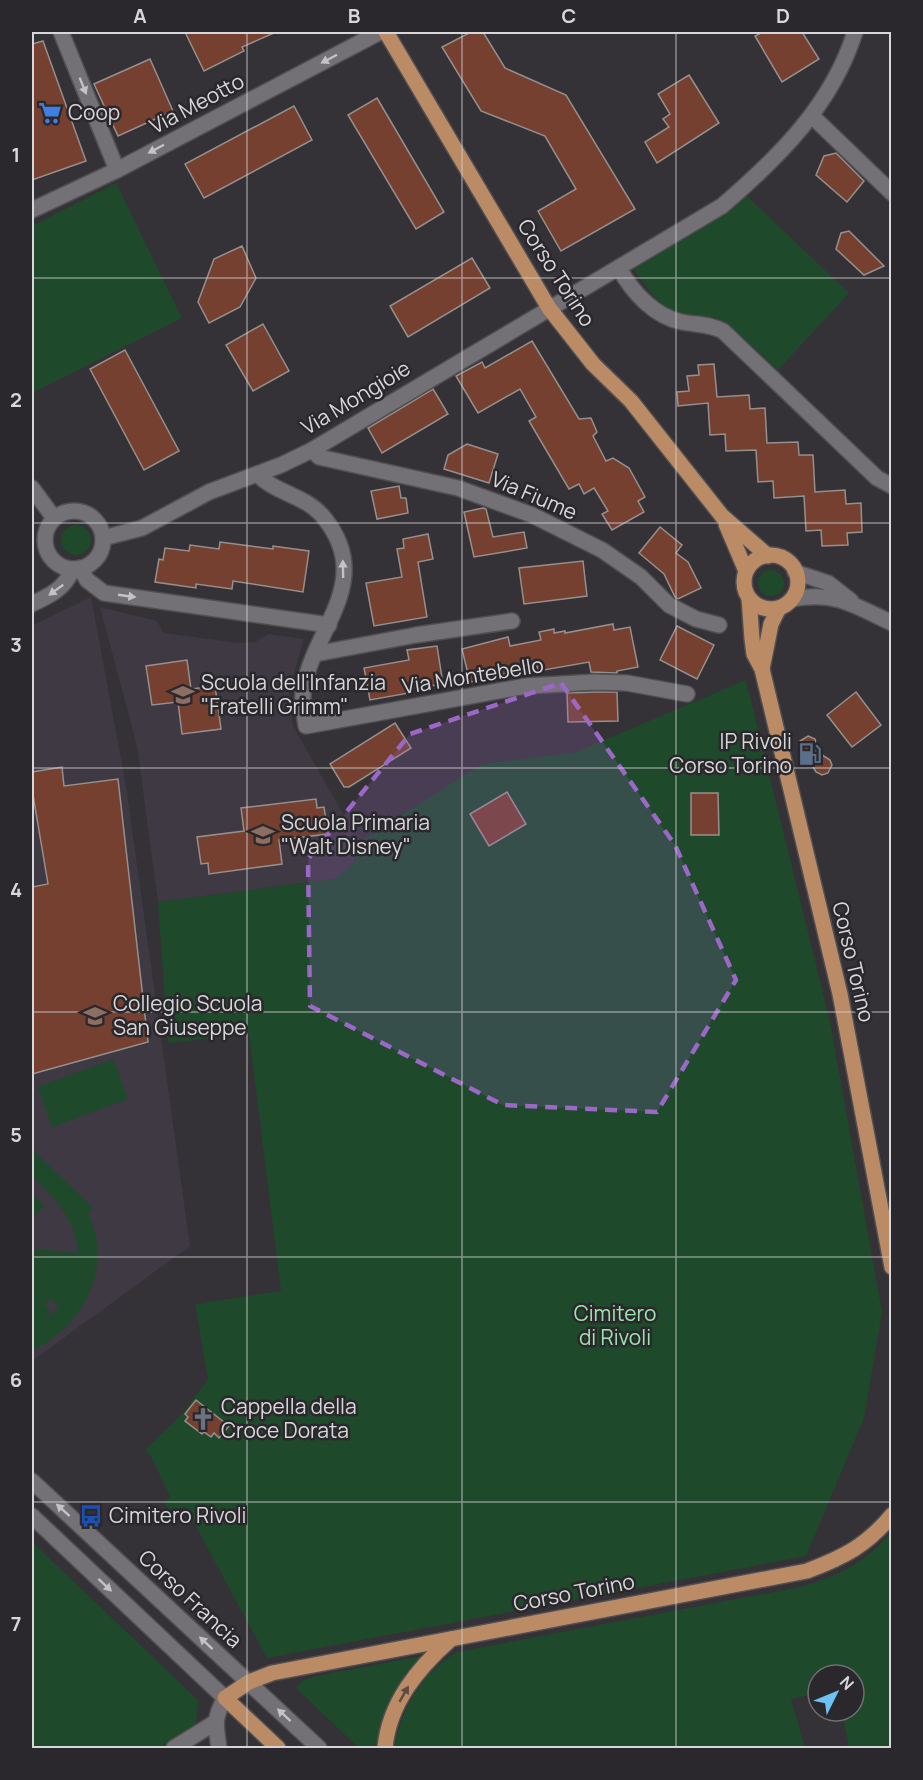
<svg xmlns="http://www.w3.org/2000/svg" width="923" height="1780" font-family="Manrope,sans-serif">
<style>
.built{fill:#3e3943}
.green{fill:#1f492b;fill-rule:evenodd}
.building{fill:#754030;stroke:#95908e;stroke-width:1.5}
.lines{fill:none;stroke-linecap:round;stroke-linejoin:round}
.minor-casing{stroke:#504f51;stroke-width:18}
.secondary-casing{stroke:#504f51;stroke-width:18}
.primary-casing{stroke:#504f51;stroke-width:18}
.minor{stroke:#737175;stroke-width:15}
.secondary{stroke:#737175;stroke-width:15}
.primary{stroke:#bb8b66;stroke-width:15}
.oneway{fill:#c3c2c4}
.oneway2{fill:#5d4b40}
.marked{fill:#9b68c8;fill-opacity:0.2;stroke:#9b68c8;stroke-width:4.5;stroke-dasharray:12 8;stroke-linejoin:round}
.grid{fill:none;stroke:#d7d6d8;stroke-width:1.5;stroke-opacity:0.55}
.labels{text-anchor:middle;stroke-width:5;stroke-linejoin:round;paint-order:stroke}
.street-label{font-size:21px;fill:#d7d6d8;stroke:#2a282c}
.poi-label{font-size:21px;fill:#d7d6d8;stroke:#2a282c;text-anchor:start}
.park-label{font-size:21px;fill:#9be5ac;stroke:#2a282c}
.neatline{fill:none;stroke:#d7d6d8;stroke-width:2}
.grid-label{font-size:20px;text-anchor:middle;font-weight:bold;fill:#d7d6d8}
</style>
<rect width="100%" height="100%" fill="#343236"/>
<g class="built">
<path d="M91 597 126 786 190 1246 32 1361V626Z"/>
<path d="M100 607 157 621 163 633 239 643 255 642 268 634 304 639 289 690 293 726 359 842 354 863 335 879 158 902 137 746Z"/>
</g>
<g class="green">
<path d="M116 183 182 318 32 393V226Z"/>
<path d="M747 196 849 293 778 370 726 322C715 315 703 317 690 316 661 313 649 290 634 269L727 212Z"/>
<circle cx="76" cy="540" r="15"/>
<circle cx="771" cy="583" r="13"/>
<path d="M746 680 830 1022 882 1312 864 1418 806 1556 267 1658 185 1506 169 1512 164 1501 170 1497 151 1456 145 1450 183 1413 208 1379 195 1304 281 1291 249 1034 168 1043 158 902 335 879 354 863 359 842 482 764 576 752Z"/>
<path d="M113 1059 128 1099 52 1127 38 1087Z"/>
<path d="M32 1149 93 1208 88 1213C114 1266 84 1328 32 1350V1255L37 1249 78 1253C76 1218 55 1199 32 1176ZM68 1294 53 1314 42 1322 51 1312 44 1305 51 1299 58 1306Z"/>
<path d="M32 1193 44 1205 32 1219Z"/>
<path d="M891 1532V1748H845L848 1743 842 1711H854V1675H818V1693L791 1699 805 1748H394C402 1709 421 1673 457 1652L800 1587C839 1576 865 1563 891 1532Z"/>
<path d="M32 1542 199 1701 195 1726 158 1748H32Z"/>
<path d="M428 1655 380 1748H359L295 1687 305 1680 317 1676Z"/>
</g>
<g class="building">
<path d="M185 32H276L242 47 244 51 204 71Z"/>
<path d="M471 32H483L505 68 566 95 635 209 561 251 538 211 576 189 545 136 481 111 442 47Z"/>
<path d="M763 32H802L819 59 782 82 755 36Z"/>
<path d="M43 41 86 161 32 180V44Z"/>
<path d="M150 59 173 111 118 136 94 84Z"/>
<path d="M689 75 719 123 657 163 645 142 669 127 663 119 670 114 658 94Z"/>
<path d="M377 98 444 212 416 229 348 115Z"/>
<path d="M294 106 312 140 204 198 185 164Z"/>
<path d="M836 153 864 181 847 202 816 175 824 156Z"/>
<path d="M849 231 884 266 864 275 836 249 841 233Z"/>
<path d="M242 246 256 278 240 307 209 323 198 302 214 259Z"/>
<path d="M472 258 490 288 408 337 390 306Z"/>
<path d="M263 324 289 371 253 391 226 345Z"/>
<path d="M532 341 579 419 591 418 597 432 593 436 606 461 613 458 629 468 645 497 638 501 644 512 612 530 602 514 608 511 594 488 584 494 579 484 569 489 529 421 536 417 520 389 478 413 456 376 482 362 485 368Z"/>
<path d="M125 350 179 451 144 470 90 369Z"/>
<path d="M714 364 717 397 749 395 750 409 765 408 767 443 798 442 799 455H813L815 492 845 490 846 504 861 503 862 532 847 533 848 545 822 546 821 530 806 531 804 496 774 498 773 481 758 482 756 450 726 451 725 434 710 435 708 403 678 406 677 392 689 391 687 376 699 375 698 365Z"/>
<path d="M433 389 448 414 382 453 368 428Z"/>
<path d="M467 444 498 454 489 483 444 469 448 455Z"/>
<path d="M399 486 401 498H406L408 513 377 519 371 491Z"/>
<path d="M483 508 486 509 493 537 524 532 527 548 474 557 464 512Z"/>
<path d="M660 527 682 545 676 553 688 562 701 588 678 599 675 597 664 574 639 553Z"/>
<path d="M428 534 433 559 418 562 427 617 374 626 366 583 402 577 397 549 404 548 403 539Z"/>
<path d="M220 542 273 549V546L309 551 303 592 233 581 232 589 196 584V588L155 582 159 559 163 560 165 548 189 551 190 545 219 549Z"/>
<path d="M583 561 587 596 524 604 519 568Z"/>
<path d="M613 624 614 630 630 627 638 667 617 671V673L591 672 589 662 538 671 537 666 470 682 462 649 508 637 510 646 541 640 539 632 554 629V633L565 631V633Z"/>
<path d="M677 626 714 645 697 679 660 660Z"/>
<path d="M437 646 443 684 408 689 409 693 370 700 364 668 409 660 407 650Z"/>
<path d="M187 660 191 689 215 686 221 729 182 734 178 702 152 705 146 666Z"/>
<path d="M595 692H617L618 721 568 722 567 693Z"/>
<path d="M856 692 881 725 852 747 827 715Z"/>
<path d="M395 723 411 748 349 787H344L330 764Z"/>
<path d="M808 736 815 739 819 753 830 760 832 765 828 773 822 775 816 772 813 767V757L804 755 799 750 800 741Z"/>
<path d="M62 767 64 786 118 779 148 1042 32 1074V887L48 884 32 789V772Z"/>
<path d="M507 792 526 824 489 846 470 814Z"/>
<path d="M691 793H718L719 835H691Z"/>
<path d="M316 799 317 808 324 807 328 834 279 840 282 864 209 874 208 863 201 864 197 837 244 831 241 808Z"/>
<path d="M196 1400 229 1426 219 1438 214 1433 211 1437 204 1432 202 1434 185 1421 188 1417 185 1414Z"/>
</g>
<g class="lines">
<g class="minor-casing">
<g id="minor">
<path d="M61 32 117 170"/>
<path d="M812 116 892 193"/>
<path d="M32 210 117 170 380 32"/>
<path d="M619 268C632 292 655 317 682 322 697 325 710 324 723 331L877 478 892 486"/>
<path d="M312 450 319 457 458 488 532 515 602 550 641 577 669 605 696 619 719 625"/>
<path d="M257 474C276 494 307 495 325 519 374 581 315 628 304 686 301 699 304 713 306 726L526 686 595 682 627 683 687 694"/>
<path d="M32 488 54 518"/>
<circle cx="74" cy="540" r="29"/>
<path d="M103 538 142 528 209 492 281 465 312 450 722 206C779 157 832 105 855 32"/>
<path d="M80 568 87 580 104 593 329 625"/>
<path d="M795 572 828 583 851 601"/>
<path d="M792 599C836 591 853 605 892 623"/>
<path d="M32 604C51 595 64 589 73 569"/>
<path d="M315 654 416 635 512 621"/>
<path d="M174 1748 216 1722"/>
</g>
</g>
<g class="secondary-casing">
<g id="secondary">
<path d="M32 1481 319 1748"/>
<path d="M32 1516 225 1698C213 1719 216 1726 219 1748"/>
</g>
</g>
<g class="primary-casing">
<g id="primary">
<path d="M386 32 549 308 593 364 631 401 722 516 768 556"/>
<path d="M726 524 746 571"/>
<circle cx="771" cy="582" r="27"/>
<path d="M749 598 752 639 754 654 762 669 840 994 892 1267"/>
<path d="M762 669 771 624 779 608"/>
<path d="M278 1748 225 1698 249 1682 272 1673 807 1571C844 1557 866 1546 892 1515"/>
<path d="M385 1748C389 1703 418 1668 451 1639"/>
</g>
</g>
<use href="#minor" class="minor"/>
<use href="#secondary" class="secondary"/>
<use href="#primary" class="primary"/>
</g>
<defs><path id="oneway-solid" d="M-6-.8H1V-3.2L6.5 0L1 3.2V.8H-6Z" transform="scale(1.5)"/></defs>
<g class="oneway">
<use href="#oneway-solid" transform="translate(329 59) rotate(152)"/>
<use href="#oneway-solid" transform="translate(83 86) rotate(68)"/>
<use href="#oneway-solid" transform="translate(156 149) rotate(152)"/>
<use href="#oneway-solid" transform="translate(343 569) rotate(-91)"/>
<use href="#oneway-solid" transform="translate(56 590) rotate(144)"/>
<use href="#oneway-solid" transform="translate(127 596) rotate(8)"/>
<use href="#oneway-solid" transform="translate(63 1510) rotate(-138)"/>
<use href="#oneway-solid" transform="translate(105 1585) rotate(43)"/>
<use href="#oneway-solid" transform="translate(206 1643) rotate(-137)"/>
<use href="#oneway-solid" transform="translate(284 1715) rotate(-137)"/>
</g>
<use class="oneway2" href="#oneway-solid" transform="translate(404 1694) rotate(-60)"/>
<path class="marked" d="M561 683 675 845 736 980 657 1112 503 1105 310 1006 308 859 410 734Z"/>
<path class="grid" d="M247 32V1748M462 32V1748M676 32V1748M32 278H892M32 523H892M32 768H892M32 1012H892M32 1257H892M32 1502H892"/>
<defs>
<g id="supermarket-bare" transform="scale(1.8)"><path d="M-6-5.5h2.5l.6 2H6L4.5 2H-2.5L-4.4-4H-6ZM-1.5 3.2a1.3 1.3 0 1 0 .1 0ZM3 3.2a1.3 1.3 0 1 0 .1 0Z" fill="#3f7fe0" stroke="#2a282c" stroke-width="2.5" paint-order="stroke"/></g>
<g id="school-bare" transform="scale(1.8)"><path d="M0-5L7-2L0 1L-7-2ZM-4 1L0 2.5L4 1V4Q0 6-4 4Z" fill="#8d6e63" stroke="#2a282c" stroke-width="2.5" paint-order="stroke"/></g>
<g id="fuel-bare" transform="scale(1.8)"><path d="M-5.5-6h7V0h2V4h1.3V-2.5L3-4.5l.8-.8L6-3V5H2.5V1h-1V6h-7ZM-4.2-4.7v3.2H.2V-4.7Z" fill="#5c6f8a" stroke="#2a282c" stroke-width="2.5" paint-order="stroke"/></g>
<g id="church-bare" transform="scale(1.8)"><path d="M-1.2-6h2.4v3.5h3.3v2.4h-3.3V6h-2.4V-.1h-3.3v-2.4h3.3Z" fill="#6b7280" stroke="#2a282c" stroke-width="2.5" paint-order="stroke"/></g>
<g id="bus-bare" transform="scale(1.8)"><path d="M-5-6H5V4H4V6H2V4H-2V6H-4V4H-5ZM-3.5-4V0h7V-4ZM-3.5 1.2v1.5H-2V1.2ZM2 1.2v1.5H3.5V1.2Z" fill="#1a4fb4" stroke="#2a282c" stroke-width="2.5" paint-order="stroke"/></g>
</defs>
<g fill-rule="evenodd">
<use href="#supermarket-bare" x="50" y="113"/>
<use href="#school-bare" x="183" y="695"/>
<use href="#fuel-bare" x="810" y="754"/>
<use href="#school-bare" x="263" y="835"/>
<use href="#school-bare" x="95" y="1016"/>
<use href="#church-bare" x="203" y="1419"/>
<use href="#bus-bare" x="91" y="1516"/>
</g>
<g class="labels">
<g class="street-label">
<text transform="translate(197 104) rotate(-28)" y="7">Via Meotto</text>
<text transform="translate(556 273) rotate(57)" y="7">Corso Torino</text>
<text transform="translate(356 398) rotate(-31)" y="7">Via Mongioie</text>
<text transform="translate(534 496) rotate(23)" y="7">Via Fiume</text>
<text transform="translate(473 676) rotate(-9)" y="7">Via Montebello</text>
<text transform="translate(853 962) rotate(77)" y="7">Corso Torino</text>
<text transform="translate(574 1593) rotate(-11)" y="7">Corso Torino</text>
<text transform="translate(190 1599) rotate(43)" y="7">Corso Francia</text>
</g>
<g class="poi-label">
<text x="68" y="120">Coop</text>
<text x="201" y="690">Scuola dell'Infanzia<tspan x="201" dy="24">"Fratelli Grimm"</tspan></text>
<text x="792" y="749" text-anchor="end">IP Rivoli<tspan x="792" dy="24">Corso Torino</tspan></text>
<text x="281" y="830">Scuola Primaria<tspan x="281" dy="24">"Walt Disney"</tspan></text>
<text x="113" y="1011">Collegio Scuola<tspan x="113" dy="24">San Giuseppe</tspan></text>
<text x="221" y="1414">Cappella della<tspan x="221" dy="24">Croce Dorata</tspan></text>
<text x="109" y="1523">Cimitero Rivoli</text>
</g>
<g class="park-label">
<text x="615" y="1321">Cimitero<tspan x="615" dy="24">di Rivoli</tspan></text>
</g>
</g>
<rect width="923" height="1780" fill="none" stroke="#2a282c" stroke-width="66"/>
<g transform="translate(836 1693) rotate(47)"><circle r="28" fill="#2a282c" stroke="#6f6e71" stroke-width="1.5"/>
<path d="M0-4.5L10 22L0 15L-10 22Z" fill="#6ec2f3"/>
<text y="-9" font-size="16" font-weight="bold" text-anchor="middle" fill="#d7d6d8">N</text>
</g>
<rect x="33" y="33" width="857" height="1714" class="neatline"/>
<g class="grid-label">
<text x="140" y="23">A</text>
<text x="354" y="23">B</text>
<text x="569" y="23">C</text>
<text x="783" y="23">D</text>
<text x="16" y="162">1</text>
<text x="16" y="407">2</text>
<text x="16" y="652">3</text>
<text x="16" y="897">4</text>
<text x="16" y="1142">5</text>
<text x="16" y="1387">6</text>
<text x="16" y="1631">7</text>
</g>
</svg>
